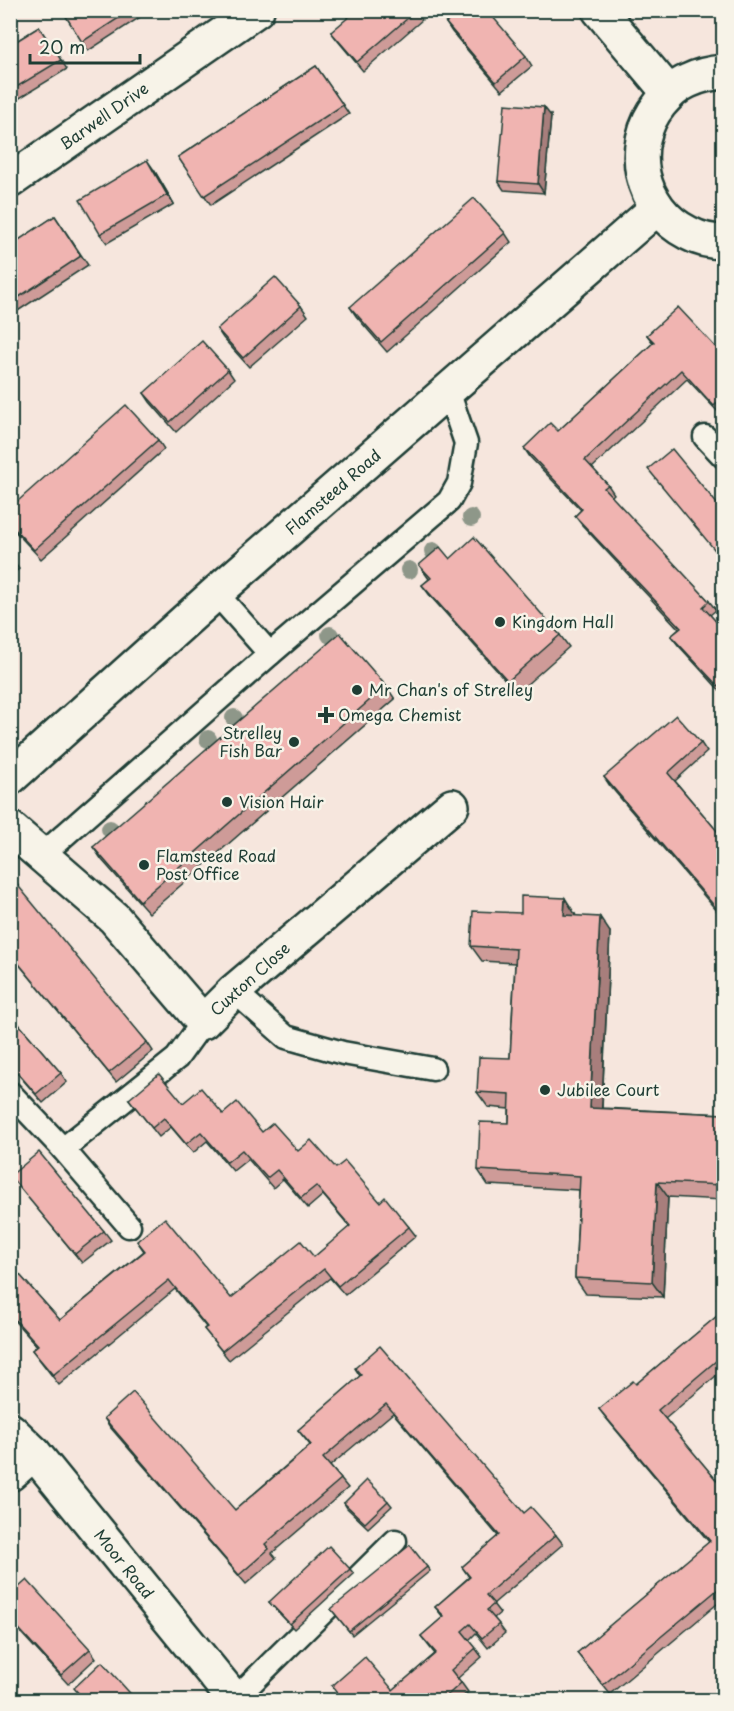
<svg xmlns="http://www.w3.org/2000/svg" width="734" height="1711" font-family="'Playpen Sans',sans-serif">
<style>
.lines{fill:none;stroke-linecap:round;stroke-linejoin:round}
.lane-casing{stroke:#1f3d34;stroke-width:27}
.street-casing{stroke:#1f3d34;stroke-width:38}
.lane{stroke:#f7f3e8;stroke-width:22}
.street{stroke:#f7f3e8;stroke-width:33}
.tree{fill:#8e9789}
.wall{fill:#ce9b98;stroke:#1f3d34;stroke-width:1.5}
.shaded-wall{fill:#a87e7c;stroke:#1f3d34;stroke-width:1.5}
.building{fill:#f0b4b1;stroke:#1f3d34;stroke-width:1.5}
.poi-dot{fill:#1f3d34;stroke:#f7f3e8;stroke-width:2}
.labels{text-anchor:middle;stroke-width:5;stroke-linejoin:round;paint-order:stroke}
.street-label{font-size:16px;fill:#1f3d34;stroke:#f7f3e8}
.poi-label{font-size:16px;fill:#1f3d34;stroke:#f7f3e8;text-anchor:start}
</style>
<rect width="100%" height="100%" fill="#f6e6dd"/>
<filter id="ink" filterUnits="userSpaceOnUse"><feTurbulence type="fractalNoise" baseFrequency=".0167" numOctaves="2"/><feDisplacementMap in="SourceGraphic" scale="12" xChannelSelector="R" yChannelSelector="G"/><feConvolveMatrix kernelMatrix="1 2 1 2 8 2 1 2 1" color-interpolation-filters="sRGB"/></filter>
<g filter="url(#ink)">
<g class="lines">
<g class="lane-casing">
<g id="lane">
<path d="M705 437 724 457"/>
<path d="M216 593 270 654"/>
<path d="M42 855 270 654 449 501 459 483 466 443 448 391"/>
<path d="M234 991 286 1037 343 1053 433 1069"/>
<path d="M10 1093 63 1149 129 1226"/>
<path d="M63 1149 177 1058 203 1022"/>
<path d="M235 1699 395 1541"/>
</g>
</g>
<g class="street-casing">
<g id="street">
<path d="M599 10 669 93"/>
<path d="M724 72C711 73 700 75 688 81 676 86 668 95 660 104 626 146 640 209 688 233 699 239 711 242 724 242"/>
<path d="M10 181 257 10"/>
<path d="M10 778 216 593 657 208"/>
<path d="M10 828 114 918 203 1022 234 991 452 806"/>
<path d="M10 1430 34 1453 235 1700"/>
<path d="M10 1474 34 1453"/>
</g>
</g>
<use href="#lane" class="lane"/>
<use href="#street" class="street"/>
</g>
<g class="tree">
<circle cx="471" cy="518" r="9"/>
<circle cx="433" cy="551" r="9"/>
<circle cx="409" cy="570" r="9"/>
<circle cx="330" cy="635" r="9"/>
<circle cx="234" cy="718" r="9"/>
<circle cx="208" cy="739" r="9"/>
<circle cx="110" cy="829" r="9"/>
</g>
<g class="wall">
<path d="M62 10H151L88 51Z"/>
<path d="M415 10 422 20 363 71 338 41 331 32Z"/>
<path d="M446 23 526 56 532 66 502 91 452 32Z"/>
<path d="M39 27 67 69 10 104V45Z"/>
<path d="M316 66 349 114 211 205 178 157Z"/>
<path d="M551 116 544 193 504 190 498 181Z"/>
<path d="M154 170 174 204 107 243 100 234Z"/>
<path d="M55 216 88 265 10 316V246Z"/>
<path d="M505 233 511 242 387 352 356 316 350 307Z"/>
<path d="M301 306 308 316 249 367 223 338 217 329Z"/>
<path d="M647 335 723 355V412L721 415 687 379 592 468 608 485 614 494 611 497 709 601 716 610 710 615 721 627 723 624V694L678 645 671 636 679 629 582 525 575 516 581 510 530 457 524 448 558 431 653 343Z"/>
<path d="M228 370 234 379 176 432 150 402 144 393Z"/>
<path d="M158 440 164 449 41 559 10 526V508Z"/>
<path d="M10 557 19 569 10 576Z"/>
<path d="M450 559 560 635 569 647 517 693 431 597 422 585 429 579 419 565Z"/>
<path d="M386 686 395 699 149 913 102 860 93 847Z"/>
<path d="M701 743 707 752 675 781 723 838V918L610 786 604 777Z"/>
<path d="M10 886 147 1042 153 1051 116 1082 13 957 10 959Z"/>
<path d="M521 913 575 914V915L610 932 602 1108 723 1114V1200L668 1197 663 1297 586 1294 575 1278 579 1190 488 1185 478 1170 509 1123V1109L488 1107 477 1092 510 1058 515 963 482 961 471 946Z"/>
<path d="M10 1014 61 1073 67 1082 43 1103 10 1065Z"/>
<path d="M129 1099 183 1103 223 1114 262 1132 298 1151 336 1168 380 1202 409 1227 416 1236 345 1295 330 1278 229 1360 204 1329 206 1327 175 1289 59 1385 32 1350 37 1346 10 1316V1264L60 1320 144 1251 137 1241 231 1298 314 1257 350 1227 323 1195 308 1208 283 1179 273 1188 248 1159 233 1171 207 1141 193 1153 171 1127 159 1137Z"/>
<path d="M10 1175 104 1231 111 1240 82 1263 17 1184Z"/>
<path d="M723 1311V1370L665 1419 723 1488V1599L610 1694 577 1653 709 1542 606 1418 599 1409 636 1384Z"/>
<path d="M355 1368 524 1513 556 1535 563 1544 493 1604 500 1613 494 1618 505 1633 488 1648 476 1633 469 1640 482 1657 458 1678 468 1692 458 1701H342L332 1686 393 1690 435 1654 421 1636 443 1617 435 1607 469 1577 462 1567 498 1536 393 1413 330 1466 348 1488 272 1553 276 1558 246 1584 110 1427 104 1418 235 1510 310 1445 298 1430 360 1376Z"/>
<path d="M388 1501 392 1506 368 1528 347 1508 344 1503Z"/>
<path d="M427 1567 430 1571 352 1635 331 1609Z"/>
<path d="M350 1569 354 1574 294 1629 269 1602Z"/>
<path d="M10 1595 90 1649 96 1658 68 1684 10 1621Z"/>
</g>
<g class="shaded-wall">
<path d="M544 107 551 116 544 193 538 184Z"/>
<path d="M147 160 154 170 174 204 167 195Z"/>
<path d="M565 898 575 914 574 930 564 915Z"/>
<path d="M600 917 610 932 601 1123 590 1108Z"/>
<path d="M657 1182 668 1197 663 1297 652 1282Z"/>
</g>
<g class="building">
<path d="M62 10H131L82 42Z"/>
<path d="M357 10H415L416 11 357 62 331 32Z"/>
<path d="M460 10H487L526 56 496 82 446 23Z"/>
<path d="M39 27 61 60 10 91V45Z"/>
<path d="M316 66 343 105 204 196 178 157Z"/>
<path d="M505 104 544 107 538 184 498 181Z"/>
<path d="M147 160 167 195 100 234 80 200Z"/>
<path d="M474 198 505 233 381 342 350 307Z"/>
<path d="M55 216 81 256 10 303V246Z"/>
<path d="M275 277 301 306 243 358 217 329Z"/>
<path d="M678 307 723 355V397L714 406 681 370 585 460 608 485 604 488 709 601 703 607 721 627 723 624V681L718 686 671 636 681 628 575 516 582 509 524 448 550 423 558 431 654 342 647 335Z"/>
<path d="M202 341 228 370 170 422 144 393Z"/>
<path d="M126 405 158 440 34 550 10 524V508Z"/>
<path d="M672 449 723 511V560L648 469Z"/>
<path d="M474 537 560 635 508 681 422 585 431 578 419 565 440 547 450 559Z"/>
<path d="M340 633 386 686 140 901 93 847Z"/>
<path d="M676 715 701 743 668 773 723 838V916L604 777Z"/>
<path d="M15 882 147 1042 109 1073 10 953V886Z"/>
<path d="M521 896 565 898 564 915 600 917 590 1108 723 1114V1160L722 1185 657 1182 652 1282 575 1278 580 1176 478 1170 480 1122 509 1123 510 1094 477 1092 479 1057 510 1058 516 949 471 946 473 911 521 913Z"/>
<path d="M10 1014 61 1073 36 1094 10 1064Z"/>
<path d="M159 1074 183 1103 201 1088 223 1114 237 1102 262 1132 273 1123 298 1151 311 1140 336 1168 345 1161 380 1202 385 1197 409 1227 338 1286 324 1269 222 1351 204 1329 207 1327 169 1280 53 1375 32 1350 38 1345 10 1314V1264L60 1320 145 1251 137 1241 165 1218 231 1298 301 1241 314 1257 350 1226 316 1186 301 1198 277 1170 267 1178 242 1150 227 1162 201 1132 186 1144 164 1118 152 1128 129 1099Z"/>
<path d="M39 1152 104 1231 75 1254 10 1176Z"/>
<path d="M723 1293V1307L717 1298Z"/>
<path d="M723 1311V1355L658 1410 723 1488V1585L603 1685 577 1653 710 1541 599 1409 633 1381 636 1384Z"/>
<path d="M380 1346 524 1513 531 1507 556 1535 486 1595 494 1604 487 1610 499 1624 482 1638 470 1624 462 1631 476 1648 451 1670 461 1683 441 1701H344L332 1686 365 1657 393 1690 436 1653 421 1636 444 1616 435 1607 470 1577 462 1567 499 1535 386 1404 323 1458 341 1479 265 1544 269 1549 239 1575 104 1418 133 1392 235 1510 311 1445 298 1430 361 1375 355 1368Z"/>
<path d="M367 1480 388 1501 365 1523 344 1503Z"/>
<path d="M410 1545 427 1567 349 1631 331 1609Z"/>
<path d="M329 1546 350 1569 290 1624 269 1602Z"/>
<path d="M27 1580 90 1649 61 1675 10 1619V1595Z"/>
<path d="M102 1662 137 1701H85L74 1688Z"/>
</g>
</g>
<g class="poi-dot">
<circle cx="500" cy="622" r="6"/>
<circle cx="357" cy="690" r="6"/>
<path d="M323 706h6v6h6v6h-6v6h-6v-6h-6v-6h6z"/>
<circle cx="294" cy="742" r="6"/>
<circle cx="227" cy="802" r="6"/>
<circle cx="144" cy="865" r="6"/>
<circle cx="545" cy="1090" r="6"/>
</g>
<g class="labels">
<g class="street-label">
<text transform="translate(104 116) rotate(-35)" y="6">Barwell Drive</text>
<text transform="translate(333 492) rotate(-41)" y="6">Flamsteed Road</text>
<text transform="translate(250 979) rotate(-42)" y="6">Cuxton Close</text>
<text transform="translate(124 1564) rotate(51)" y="6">Moor Road</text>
</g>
<g class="poi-label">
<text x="512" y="628">Kingdom Hall</text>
<text x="369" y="696">Mr Chan's of Strelley</text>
<text x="338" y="721">Omega Chemist</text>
<text x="282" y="739" text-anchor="end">Strelley<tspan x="282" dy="18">Fish Bar</tspan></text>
<text x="239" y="808">Vision Hair</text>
<text x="156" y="862">Flamsteed Road<tspan x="156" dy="18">Post Office</tspan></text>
<text x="557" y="1096">Jubilee Court</text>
</g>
</g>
<rect width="734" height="1711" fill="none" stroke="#f7f3e8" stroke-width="36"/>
<rect x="18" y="18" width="698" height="1675" fill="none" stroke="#1f3d34" stroke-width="2" filter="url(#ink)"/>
<path d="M30 54v9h110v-9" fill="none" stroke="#1f3d34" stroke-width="3"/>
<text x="39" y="54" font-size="18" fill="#1f3d34" stroke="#f7f3e8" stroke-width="4.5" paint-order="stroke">20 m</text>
</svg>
